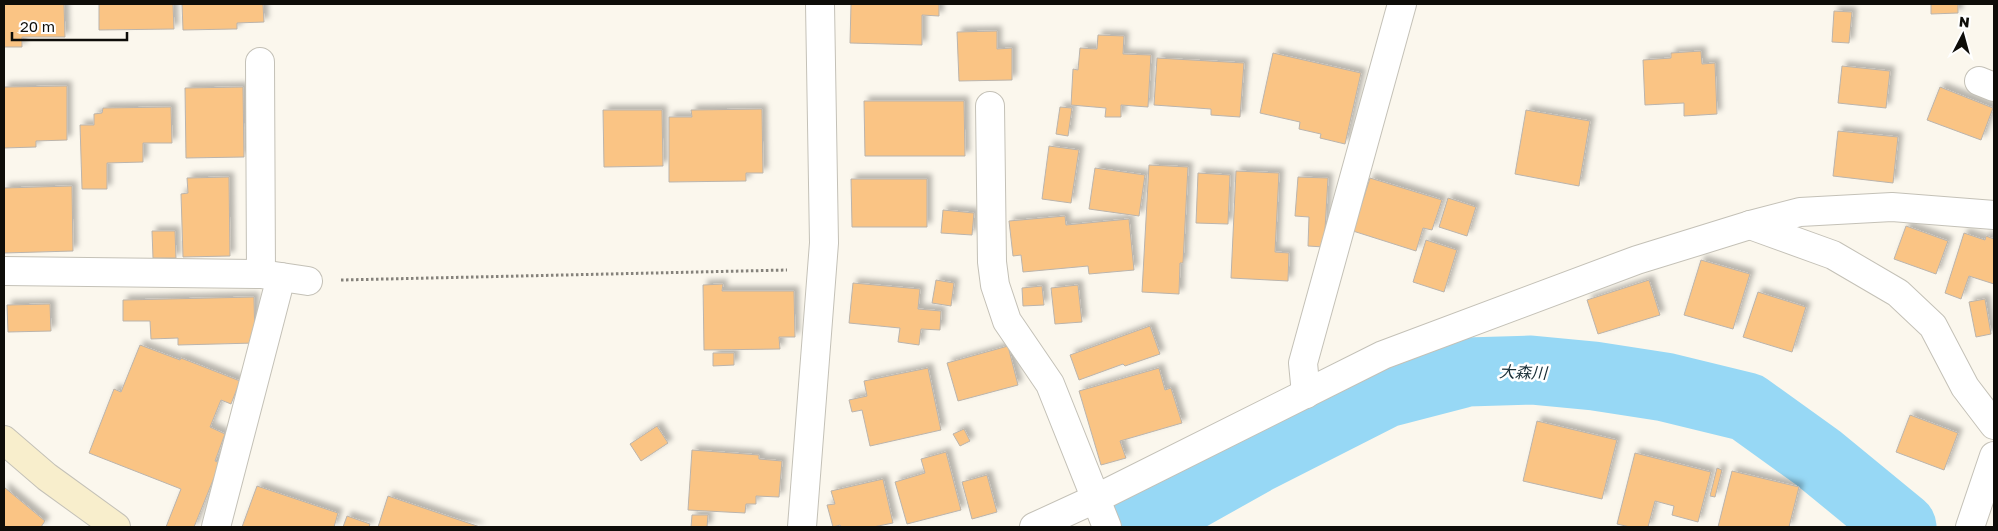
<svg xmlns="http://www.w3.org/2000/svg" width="1998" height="531" font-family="'Golos Text','Noto Sans JP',sans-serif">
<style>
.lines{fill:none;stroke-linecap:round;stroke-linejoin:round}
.river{stroke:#97d8f5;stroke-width:69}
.building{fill:#fac484;stroke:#bbb4ac;filter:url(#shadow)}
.street-casing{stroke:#c4c1b7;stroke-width:30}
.secondary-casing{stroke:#c4c1b7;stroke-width:30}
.path{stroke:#85827b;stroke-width:3;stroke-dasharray:2.5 2.5;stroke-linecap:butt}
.street{stroke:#fff;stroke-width:28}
.secondary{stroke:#f8eecc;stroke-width:28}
.labels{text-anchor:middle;stroke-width:5;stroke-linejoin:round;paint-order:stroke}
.water-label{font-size:16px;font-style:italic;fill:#172c35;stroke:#fff}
</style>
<defs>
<filter id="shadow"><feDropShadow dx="4.5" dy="-4.5" stdDeviation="2.5" flood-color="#0004"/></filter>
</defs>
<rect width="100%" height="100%" fill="#fbf7ed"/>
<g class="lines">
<path class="river" d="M1135 527 1258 458 1386 393 1467 372 1531 370 1594 376 1665 387 1747 407 1818 458 1902 527"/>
</g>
<g class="building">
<path d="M4 4H64L65 37H22V47H4Z"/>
<path d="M99 4H173L174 29 99 30Z"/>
<path d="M182 4H263L264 22 237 23V29H234L183 30Z"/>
<path d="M851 4H939V16L922 15V45L850 43Z"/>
<path d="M1931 4H1958V13L1931 14Z"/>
<path d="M1834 11 1852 12 1849 43 1832 42Z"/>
<path d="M997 31V49L1012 48V80L959 81 957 32Z"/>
<path d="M1098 35 1124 36 1123 54 1151 55 1148 107 1121 105V117H1105L1106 108 1071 105 1073 69 1078 70 1080 48 1097 49Z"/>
<path d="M1701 51 1702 64 1715 63 1717 114 1684 116V103L1645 105 1643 60 1671 58V53Z"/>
<path d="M1273 53 1361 73 1345 144 1320 138 1321 134 1299 129 1300 122 1260 113Z"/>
<path d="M1157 58 1244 63 1240 117 1211 115V109L1154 105Z"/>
<path d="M1842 66 1890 71 1886 108 1838 103Z"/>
<path d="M67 86V140L36 141V147L4 148V87Z"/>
<path d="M243 87 244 157 186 158 185 88Z"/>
<path d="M1940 87 1993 108 1981 140 1927 120Z"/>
<path d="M864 101H964L965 156H865Z"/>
<path d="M171 107 172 143H143V162L107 163V189H82L80 125H94V114L102 113 103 108Z"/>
<path d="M1060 107 1072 108 1068 136 1056 134Z"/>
<path d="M762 109 763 173H746V181L669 182V117H692L691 110Z"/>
<path d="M603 110H662L663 166 604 167Z"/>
<path d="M1526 110 1590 121 1579 186 1515 174Z"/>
<path d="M1838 131 1898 137 1893 183 1833 176Z"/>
<path d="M1049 146 1079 150 1071 203 1042 199Z"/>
<path d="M1149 165 1188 167 1183 263H1180L1179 294 1142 292Z"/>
<path d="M1095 168 1145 175 1139 216 1089 209Z"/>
<path d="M1236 171 1279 173 1275 252 1289 253 1288 281 1231 278Z"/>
<path d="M1198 173 1230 175 1228 224 1196 223Z"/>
<path d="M229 177 230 256 183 257 181 194 188 193 187 178Z"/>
<path d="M1298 177 1328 178 1324 247 1308 246 1309 217 1295 216Z"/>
<path d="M1370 178 1442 200 1432 230 1423 228 1416 251 1353 231Z"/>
<path d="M851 179H927V227H852Z"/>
<path d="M72 186 73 251 4 253V188Z"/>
<path d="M1448 198 1476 207 1467 236 1439 227Z"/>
<path d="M943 210 974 213 972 235 941 233Z"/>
<path d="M1065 216 1066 225 1129 219 1134 270 1089 274 1088 266 1023 272 1021 255 1013 256 1009 221Z"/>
<path d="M1906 226 1948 241 1936 274 1894 259Z"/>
<path d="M152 231H175L176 258H153Z"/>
<path d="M1964 233 1985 240 1986 236 1994 239V284L1969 276 1961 299 1945 293Z"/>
<path d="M1426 240 1457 250 1444 292 1413 282Z"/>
<path d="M1701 260 1750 274 1733 329 1684 315Z"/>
<path d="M936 280 954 283 951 306 932 303Z"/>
<path d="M1649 280 1660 315 1598 334 1587 300Z"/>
<path d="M853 283 920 289 918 309 941 311 940 330 921 329 919 345 898 342 900 328 849 323Z"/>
<path d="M723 284 722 291H794L795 337H779L780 349 704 350 703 285Z"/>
<path d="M1078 285 1082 322 1055 324 1051 288Z"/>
<path d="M1042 286 1044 305 1023 306 1022 288Z"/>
<path d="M1758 292 1806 307 1792 352 1743 337Z"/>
<path d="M254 297 255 343 178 345V338L151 339 150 321H123V300Z"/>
<path d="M1985 299 1991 334 1976 337 1969 302Z"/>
<path d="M50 304 51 331 8 332 7 305Z"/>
<path d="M1150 326 1160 354 1125 366 1123 364 1079 380 1070 355Z"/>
<path d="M140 345 180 360 181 358 240 381 231 404 221 400 210 427 225 434 215 461 220 463 194 527H166L181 489 89 453 114 389 121 392Z"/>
<path d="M1008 346 1018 385 958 401 947 363Z"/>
<path d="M713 353H734V365L713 366Z"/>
<path d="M928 368 941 430 870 446 862 410 852 412 849 400 867 396 864 381Z"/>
<path d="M1159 368 1165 390 1171 388 1182 423 1120 441 1126 458 1101 465 1079 391Z"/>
<path d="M1910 415 1958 433 1944 470 1896 452Z"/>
<path d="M1537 421 1617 440 1602 499 1523 481Z"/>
<path d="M657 426 668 443 641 461 630 444Z"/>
<path d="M964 429 970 441 960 446 953 434Z"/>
<path d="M692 450 759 455V459L782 461 779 497 756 496V504H746L745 513 688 510Z"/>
<path d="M946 452 961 510 907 524 895 482 925 473 921 459Z"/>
<path d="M1635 453 1711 472 1698 522 1672 515 1674 506 1655 501 1648 527H1630L1617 524Z"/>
<path d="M1717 468 1722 470 1715 497 1710 496Z"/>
<path d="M1732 471 1799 487 1789 527H1718Z"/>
<path d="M987 475 997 512 972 519 962 482Z"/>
<path d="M883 479 893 523 873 527H841L840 525 833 527 827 505 835 504 831 491Z"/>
<path d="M257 486 338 513 334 527H242Z"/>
<path d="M4 487 45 521 41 527H4Z"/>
<path d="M388 496 480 527H378Z"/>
<path d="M692 515H708L707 527H691Z"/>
<path d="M347 516 370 524 369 527H343Z"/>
</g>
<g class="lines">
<g class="street-casing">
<g id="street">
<path d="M260 62 261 274"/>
<path d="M1979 81 1994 87"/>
<path d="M990 106 992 262 995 285 1007 321 1050 384 1107 527"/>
<path d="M1750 225 1833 255 1898 293 1933 326 1965 387 1994 425"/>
<path d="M4 271 261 274 308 281"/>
<path d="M1306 394 1303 363 1402 4"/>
<path d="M216 527 281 277"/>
<path d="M802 527 824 243 820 4"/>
<path d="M1034 527 1095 499 1383 355 1637 260 1750 225 1800 212 1892 207 1994 215"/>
<path d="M1970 527 1994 456"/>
</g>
</g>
<g class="secondary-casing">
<path id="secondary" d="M4 440 47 477 116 527"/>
</g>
<path class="path" d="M341 280 787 270"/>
<use href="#street" class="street"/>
<use href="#secondary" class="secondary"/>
</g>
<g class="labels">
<g class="water-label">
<text transform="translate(1523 372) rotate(2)" y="6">大森川</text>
</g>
</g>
<rect width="1998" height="531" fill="none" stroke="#0e0d09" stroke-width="10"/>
<g transform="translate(1963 35) rotate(6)" stroke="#ffffff" stroke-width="4" paint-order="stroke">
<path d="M0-4L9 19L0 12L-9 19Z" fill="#0e0d09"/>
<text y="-8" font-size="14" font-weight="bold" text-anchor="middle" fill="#0e0d09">N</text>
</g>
<path d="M12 32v8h115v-8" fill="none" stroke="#0e0d09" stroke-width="2.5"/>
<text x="20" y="32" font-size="15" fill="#0e0d09" stroke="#ffffff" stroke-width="4" paint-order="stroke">20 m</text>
</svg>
